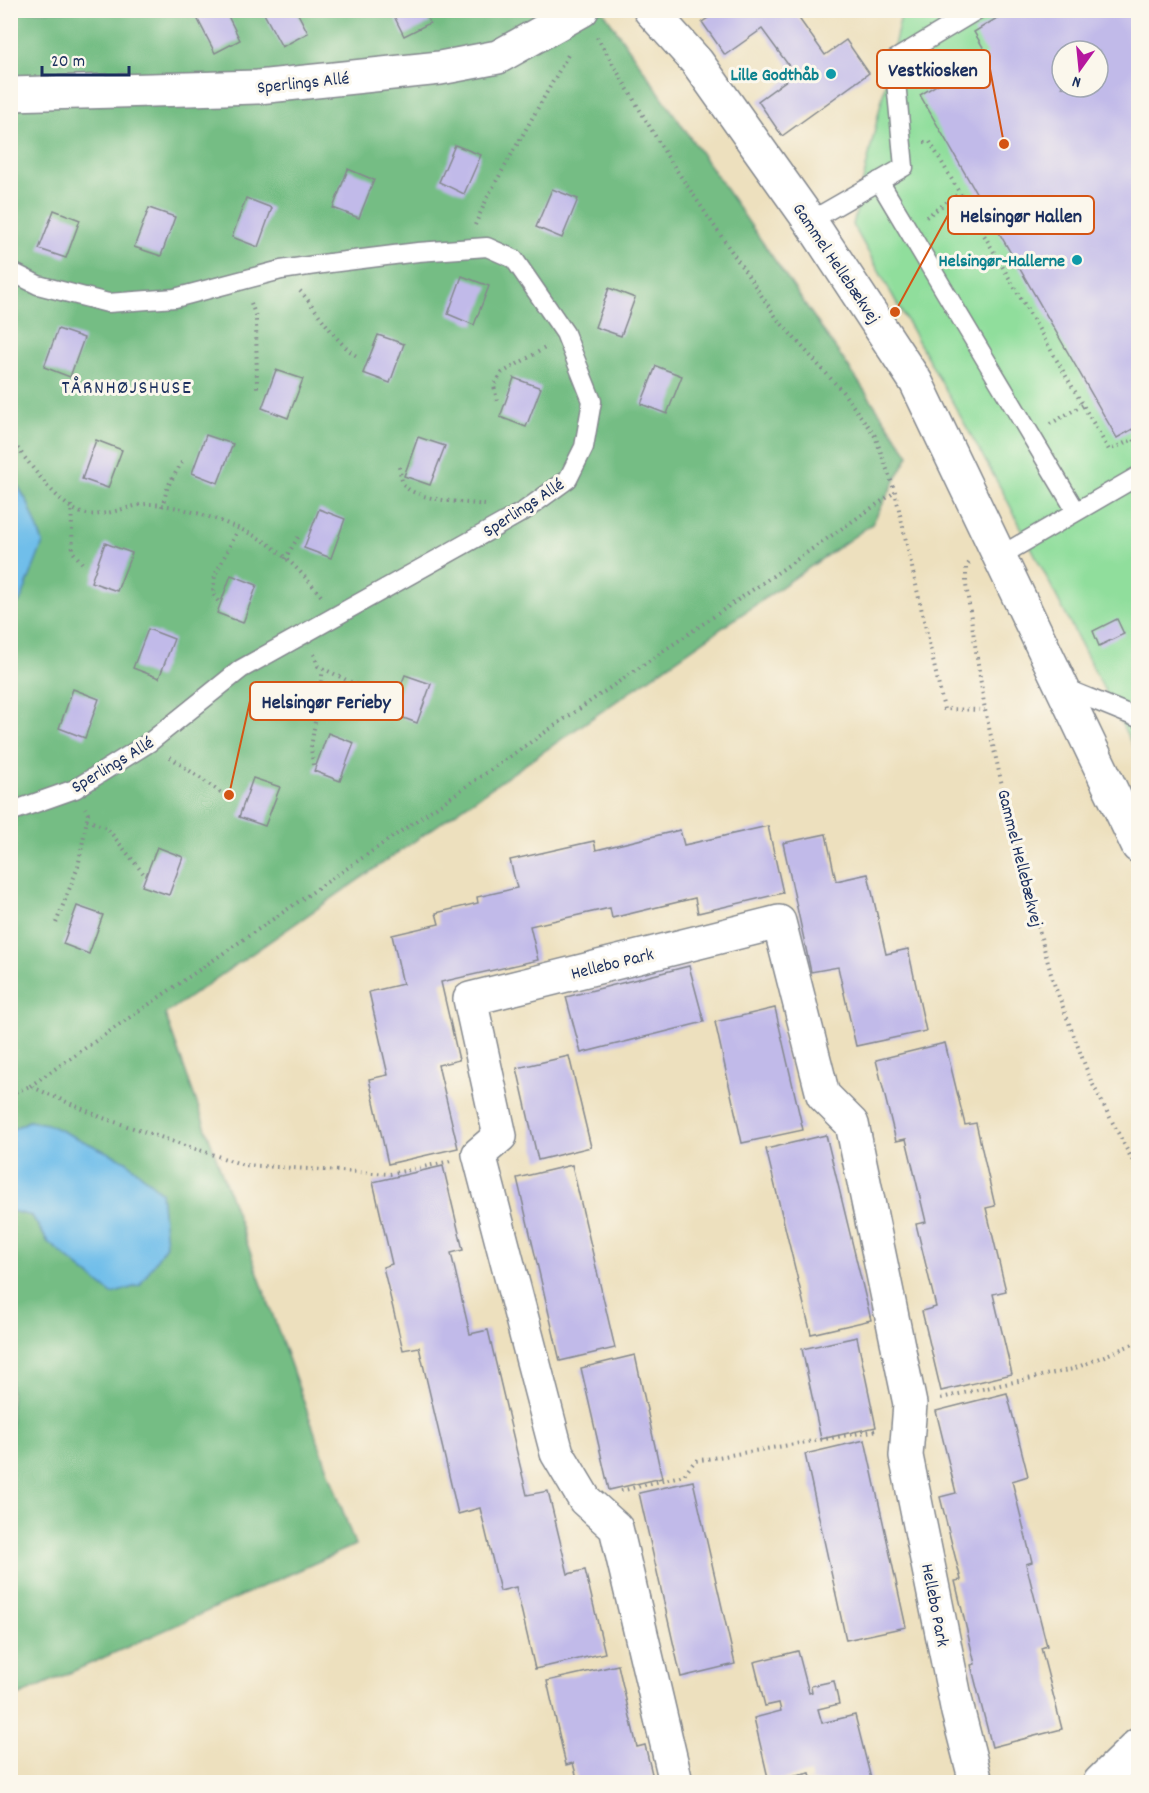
<svg xmlns="http://www.w3.org/2000/svg" width="1149" height="1793" font-family="Dekko,sans-serif">
<style>
.green{fill:#90de9c;stroke:#56867d;stroke-width:1.5;fill-rule:evenodd}
.forest{fill:#74bd84;stroke:#487671;stroke-width:1.5}
.water{fill:#6fbeea;stroke:#4576a4;stroke-width:1.5}
.building{fill:#c1bae9;fill-rule:evenodd}
.lines{fill:none;stroke-linecap:round;stroke-linejoin:round}
.lane-casing{stroke:#84888e;stroke-width:21}
.street-casing{stroke:#84888e;stroke-width:36}
.path{stroke:#84888e;stroke-width:4;stroke-dasharray:1.5 4.5;stroke-linecap:butt}
.lane{stroke:#fff;stroke-width:18}
.street{stroke:#fff;stroke-width:33}
.culture-dot{fill:#0f9aa8;stroke:#fbf7ec;stroke-width:2}
.labels{text-anchor:middle;stroke-width:6;stroke-linejoin:round;paint-order:stroke}
.culture-label{font-size:18px;font-weight:bold;fill:#0d838f;stroke:#fbf7ec;text-anchor:end}
.street-label{font-size:18px;fill:#1b2f5e;stroke:#fbf7ec}
.neighbourhood-label{font-size:20px;letter-spacing:1.5px;fill:#1b2f5e;stroke:#fbf7ec}
.leader{fill:none;stroke:#d45514;stroke-width:2}
.callout-dot{fill:#d45514;stroke:#fbf7ec;stroke-width:2}
.callout{fill:#fbf7ec;stroke:#d45514;stroke-width:2}
.callout-label{font-size:20px;text-anchor:middle;font-weight:bold;fill:#1b2f5e}
</style>
<rect width="100%" height="100%" fill="#fbf7ec"/>
<filter id="ink" filterUnits="userSpaceOnUse"><feTurbulence type="fractalNoise" baseFrequency=".0167" numOctaves="2"/><feDisplacementMap in="SourceGraphic" scale="12" xChannelSelector="R" yChannelSelector="G"/><feConvolveMatrix kernelMatrix="1 2 1 2 8 2 1 2 1" color-interpolation-filters="sRGB"/></filter>
<filter id="wash" filterUnits="userSpaceOnUse"><feTurbulence type="fractalNoise" baseFrequency=".008" numOctaves="4" result="noise"/><feDisplacementMap in="SourceGraphic" scale="24" xChannelSelector="R" yChannelSelector="G"/><feGaussianBlur stdDeviation="1.35" result="paint"/><feColorMatrix in="noise" values="0 0 0 0 0 0 0 0 0 0 0 0 0 0 0 0 0 1.4 0 .05"/><feComposite in="paint" operator="in"/></filter>
<g filter="url(#wash)">
<rect width="100%" height="100%" fill="#ede0be"/>
<path class="green" d="M902 11H1138V756L1004 494 853 225ZM1062 51H1098V87H1062Z"/>
<path class="forest" d="M11 11H603L909 455 872 524 165 1014 355 1545 11 1699V1211L32 1216 48 1242 126 1161 29 1121 11 1130V606L20 601 28 503 11 474Z"/>
<g class="water">
<path d="M11 474 28 503 43 543 20 602 11 606Z"/>
<path d="M29 1121 47 1124 126 1161 161 1192 166 1245 140 1285 112 1294 48 1242 32 1216 11 1211V1130Z"/>
</g>
<g id="blocks">
<g class="building">
<path d="M193 10H225L240 40 215 53Z"/>
<path d="M262 10H296L308 33 282 47Z"/>
<path d="M391 10H423L430 23 404 36Z"/>
<path d="M703 10H793L825 55 846 40 869 73 782 136 758 101 795 74 762 29 725 55 702 22 708 18Z"/>
<path d="M1010 10H1138V426L1117 438 920 95 987 54 974 32ZM1062 51H1098V87H1062Z"/>
<path d="M455 145 481 155 464 194 439 182Z"/>
<path d="M348 169 374 180 359 218 333 208Z"/>
<path d="M552 189 578 199 562 238 536 227Z"/>
<path d="M246 198 272 208 258 247 232 237Z"/>
<path d="M149 208 175 217 161 256 134 247Z"/>
<path d="M54 210 80 220 66 258 39 249Z"/>
<path d="M462 276 489 286 474 325 448 314Z"/>
<path d="M609 288 635 298 621 336 595 327Z"/>
<path d="M58 329 84 338 70 377 44 367Z"/>
<path d="M378 335 404 344 390 383 363 373Z"/>
<path d="M656 366 682 376 667 414 641 404Z"/>
<path d="M276 370 303 379 288 418 262 408Z"/>
<path d="M514 378 541 388 526 427 500 417Z"/>
<path d="M206 435 233 444 218 483 192 473Z"/>
<path d="M418 437 445 446 430 485 404 476Z"/>
<path d="M96 440 122 450 108 488 82 479Z"/>
<path d="M319 509 345 519 331 558 304 548Z"/>
<path d="M105 543 132 553 117 591 91 582Z"/>
<path d="M231 575 257 585 243 623 217 613Z"/>
<path d="M1117 619 1124 634 1099 646 1093 631Z"/>
<path d="M148 629 174 639 159 678 133 668Z"/>
<path d="M405 675 431 684 417 723 390 713Z"/>
<path d="M73 689 99 699 85 738 59 728Z"/>
<path d="M328 733 354 743 340 781 314 771Z"/>
<path d="M253 778 280 787 265 826 239 817Z"/>
<path d="M768 826 783 893 698 913 695 898 612 918 610 908 530 926 538 960 441 982 459 1060 438 1065 458 1148 388 1164 369 1079 388 1075 369 992 403 984 392 935 439 924 436 913 478 903 477 897 517 888 510 860 594 841 596 850 680 830 684 845Z"/>
<path d="M826 834 836 881 868 874 886 954 908 949 926 1031 856 1046 838 967 811 972 783 843Z"/>
<path d="M157 847 183 857 169 895 142 886Z"/>
<path d="M77 906 103 915 89 954 63 944Z"/>
<path d="M689 966 704 1022 581 1053 566 997Z"/>
<path d="M775 1008 803 1130 742 1143 715 1022Z"/>
<path d="M945 1043 965 1125 976 1123 995 1206 986 1208 1006 1291 993 1294 1012 1374 941 1391 922 1311 936 1307 916 1224 926 1222 906 1139 896 1141 876 1060Z"/>
<path d="M569 1056 591 1147 538 1160 517 1068Z"/>
<path d="M826 1135 871 1320 811 1334 766 1149Z"/>
<path d="M572 1165 615 1348 560 1361 517 1178Z"/>
<path d="M443 1166 463 1250 451 1253 470 1334 488 1330 527 1495 548 1491 568 1574 585 1570 605 1653 535 1669 516 1587 500 1591 480 1508 458 1514 419 1347 403 1350 383 1267 392 1264 373 1182Z"/>
<path d="M857 1337 876 1427 821 1439 802 1349Z"/>
<path d="M635 1355 662 1478 609 1490 581 1368Z"/>
<path d="M1007 1393 1028 1476 1012 1481 1032 1562 1026 1564 1047 1646 1041 1648 1062 1729 992 1747 971 1665 975 1664 955 1581 961 1580 940 1497 956 1493 936 1411Z"/>
<path d="M865 1440 906 1627 846 1640 805 1454Z"/>
<path d="M693 1481 735 1664 681 1677 639 1493Z"/>
<path d="M798 1651 809 1693 812 1692 811 1686 834 1681 839 1704 818 1709 822 1723 855 1715 871 1779 858 1782H807L812 1780 810 1773 769 1782 754 1718 781 1711 779 1703 765 1706 754 1662Z"/>
<path d="M618 1665 637 1747 645 1745 654 1782H578L573 1763 566 1765 547 1681Z"/>
</g>
</g>
</g>
<g filter="url(#ink)">
<use href="#blocks" fill-opacity="0" stroke="#84888e" stroke-width="1.5"/>
<g class="lines">
<g class="lane-casing">
<g id="lane">
<path d="M879 181 1076 511"/>
<path d="M810 221 904 167 894 60 977 10"/>
<path d="M10 271 38 285 108 303 175 298 281 270 322 264 418 252 487 247 514 259 565 333 592 401 584 447 568 479 524 511 241 669 150 742 75 789 10 812"/>
<path d="M1000 556 1138 476"/>
<path d="M1062 687 1138 718"/>
</g>
</g>
<g class="street-casing">
<g id="street">
<path d="M650 10 697 62 810 221 916 382 1138 846"/>
<path d="M10 94 258 87 440 68 498 57 582 10"/>
<path d="M676 1782 616 1528 585 1500 557 1453 479 1154 500 1136 470 999 779 922 823 1095 852 1124 910 1404 906 1456 958 1712 976 1782"/>
<path d="M1100 1782 1138 1745"/>
</g>
</g>
<g class="path">
<path d="M597 37 667 156 778 320 842 391 875 436 895 492 944 709 985 710"/>
<path d="M924 142H930L1109 450 1134 439 1138 447"/>
<path d="M926 217 960 193"/>
<path d="M475 225 488 196 568 55"/>
<path d="M300 291C318 310 338 347 359 357"/>
<path d="M251 303 256 317 257 391"/>
<path d="M497 401 494 385 502 373 545 348"/>
<path d="M1050 424 1083 405"/>
<path d="M10 439C28 460 54 501 79 512 100 520 125 506 146 504 177 503 241 526 267 543 288 558 306 577 322 597"/>
<path d="M399 467C401 475 401 484 408 489 425 501 464 502 485 505"/>
<path d="M71 505 73 552 82 563"/>
<path d="M162 507 168 486 182 462"/>
<path d="M285 559 300 534"/>
<path d="M969 563 966 567V585L985 710 1016 847 1053 981 1091 1081 1138 1171"/>
<path d="M218 601 213 594 215 575 238 530"/>
<path d="M314 654 318 666 381 697"/>
<path d="M170 757 230 799"/>
<path d="M313 765 311 748 323 669"/>
<path d="M87 820 107 828 143 873"/>
<path d="M56 923 78 867 88 814 85 808"/>
<path d="M30 1086 895 492"/>
<path d="M10 1094 30 1086 103 1118 244 1165 390 1174 451 1161"/>
<path d="M941 1398 1073 1369 1138 1342"/>
<path d="M621 1491 684 1475 695 1461 878 1430"/>
</g>
<use href="#lane" class="lane"/>
<use href="#street" class="street"/>
</g>
</g>
<g class="culture-dot">
<circle cx="831" cy="74" r="6"/>
<circle cx="1077" cy="260" r="6"/>
</g>
<g class="labels">
<g class="culture-label">
<text x="819" y="80">Lille Godthåb</text>
<text x="1065" y="266">Helsingør-Hallerne</text>
</g>
<g class="street-label">
<text transform="translate(303 82) rotate(-6)" y="6">Sperlings Allé</text>
<text transform="translate(837 263) rotate(56)" y="6">Gammel Hellebækvej</text>
<text transform="translate(523 507) rotate(-33)" y="6">Sperlings Allé</text>
<text transform="translate(112 764) rotate(-31)" y="6">Sperlings Allé</text>
<text transform="translate(1021 858) rotate(76)" y="6">Gammel Hellebækvej</text>
<text transform="translate(612 963) rotate(-14)" y="6">Hellebo Park</text>
<text transform="translate(936 1605) rotate(79)" y="6">Hellebo Park</text>
</g>
<g class="neighbourhood-label">
<text x="127" y="393">TÅRNHØJSHUSE</text>
</g>
</g>
<path class="leader" d="M1004 144L990 69M895 312L948 215M229 795L250 701"/>
<g class="callout-dot">
<circle cx="1004" cy="144" r="6"/>
<circle cx="895" cy="312" r="6"/>
<circle cx="229" cy="795" r="6"/>
</g>
<g class="callout">
<rect x="877" y="50" width="113" height="38" rx="6"/>
<rect x="948" y="196" width="146" height="38" rx="6"/>
<rect x="250" y="682" width="153" height="38" rx="6"/>
</g>
<g class="callout-label">
<text x="933" y="76">Vestkiosken</text>
<text x="1021" y="222">Helsingør Hallen</text>
<text x="326" y="708">Helsingør Ferieby</text>
</g>
<rect width="1149" height="1793" fill="none" stroke="#fbf7ec" stroke-width="36"/>
<g transform="translate(1080 69) rotate(195)"><circle r="28" fill="#fbf7ec" stroke="#a1a7b3" stroke-width="1.5"/>
<path d="M0-4.5L10 22L0 15L-10 22Z" fill="#b5179e"/>
<text y="-9" font-size="16" font-weight="bold" text-anchor="middle" fill="#1b2f5e">N</text>
</g>
<path d="M42 66v9h87v-9" fill="none" stroke="#1b2f5e" stroke-width="3"/>
<text x="51" y="66" font-size="18" fill="#1b2f5e" stroke="#fbf7ec" stroke-width="4.5" paint-order="stroke">20 m</text>
</svg>
